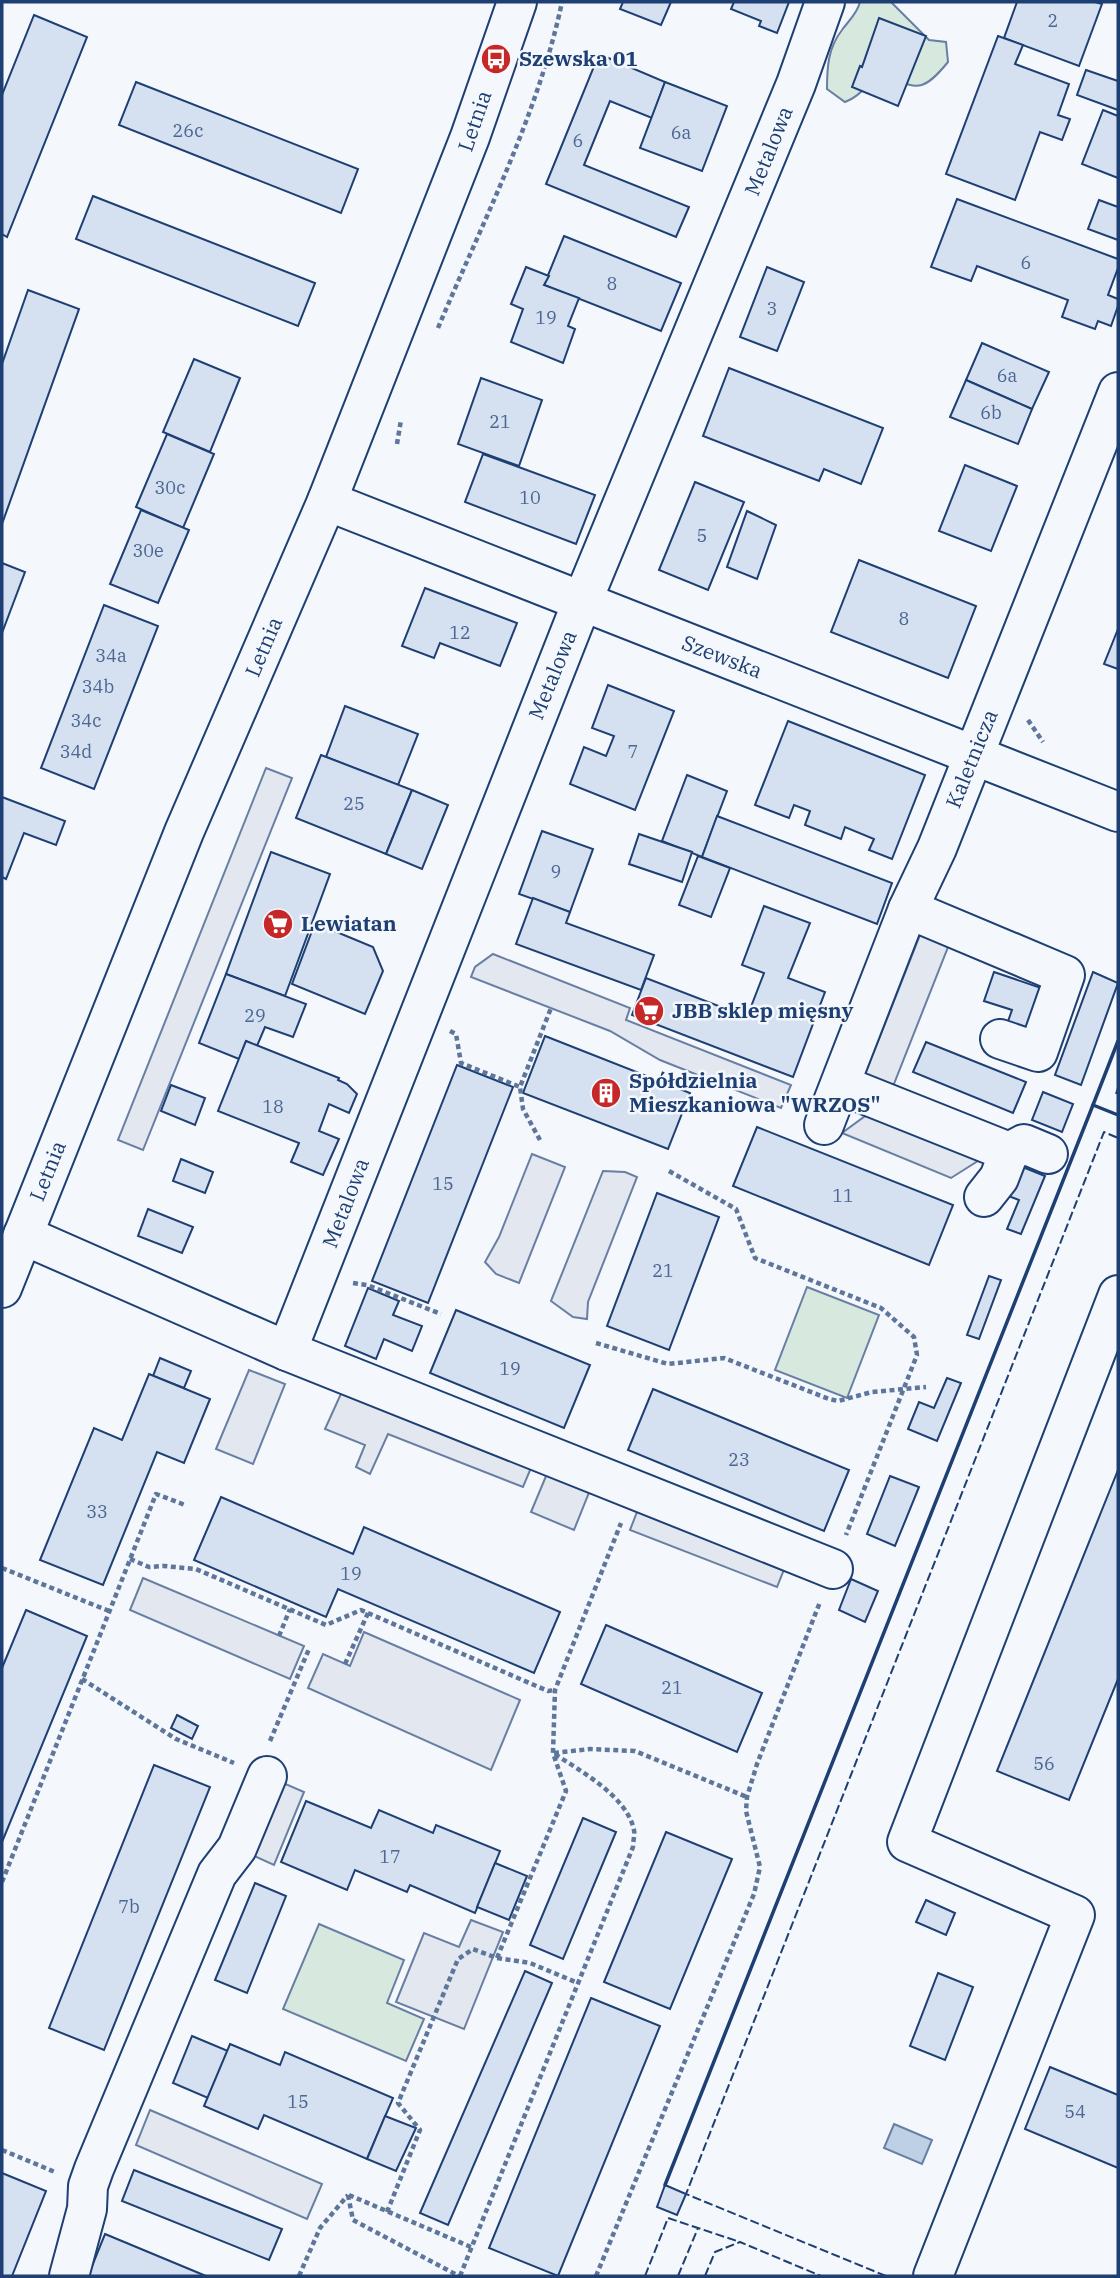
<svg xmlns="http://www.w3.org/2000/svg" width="1120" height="2278" font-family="'IBM Plex Serif',serif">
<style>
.green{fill:#d7e8df;stroke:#687fa3;stroke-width:2}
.parking{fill:#e3e8f0;stroke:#687fa3;stroke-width:2}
.water{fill:#bed0e5;stroke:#687fa3;stroke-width:2}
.building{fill:#d5e0f0;stroke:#1d3f73;stroke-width:2}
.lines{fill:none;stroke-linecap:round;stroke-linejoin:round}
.minor-casing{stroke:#1d3f73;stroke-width:42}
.path{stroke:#5e769c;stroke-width:4.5;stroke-dasharray:5 3.5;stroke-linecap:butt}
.minor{stroke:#f4f7fb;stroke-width:38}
.fence{stroke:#1d3f73;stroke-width:2;stroke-dasharray:9 3.5;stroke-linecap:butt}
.wall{stroke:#1d3f73;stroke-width:3.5}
.labels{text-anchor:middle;stroke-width:5;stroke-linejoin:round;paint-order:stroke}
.number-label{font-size:18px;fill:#4b6792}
.poi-label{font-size:21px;font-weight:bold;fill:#1d3f73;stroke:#f4f7fb;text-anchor:start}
.street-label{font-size:21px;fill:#1d3f73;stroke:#f4f7fb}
</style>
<rect width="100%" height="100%" fill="#f4f7fb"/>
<g class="green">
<path d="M860 2H891L929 40 946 42 948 62C921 95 917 88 881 74 865 84 863 95 845 102L827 89C827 67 828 48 842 30 849 20 857 14 860 2Z"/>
<path d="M807 1287 879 1315 847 1398 775 1370Z"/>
<path d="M319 1924 404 1960 387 2003 424 2019 406 2061 283 2009Z"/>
</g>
<g class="parking">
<path d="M266 768 292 778 143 1150 118 1140Z"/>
<path d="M922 930 950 942 890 1094 862 1082Z"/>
<path d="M493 954 630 1008 626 1020 791 1085 781 1108 660 1060 610 1031 471 977 475 967Z"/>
<path d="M868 1114 981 1159 951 1178 842 1133Z"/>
<path d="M532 1154 565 1167 519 1283 496 1274 485 1262 499 1237Z"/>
<path d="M603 1171 625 1172 637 1177 588 1302 587 1319 573 1317 551 1301Z"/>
<path d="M249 1370 285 1384 253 1464 216 1449Z"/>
<path d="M349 1376 596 1475 574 1530 531 1512 549 1469 533 1463 523 1487 388 1434 370 1474 356 1467 365 1445 325 1429Z"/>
<path d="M644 1494 791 1552 777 1587 630 1530Z"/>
<path d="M143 1578 304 1646 290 1679 130 1610Z"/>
<path d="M364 1632 520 1700 491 1770 308 1688 323 1654 350 1666Z"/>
<path d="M267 1776 304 1792 274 1865 237 1848Z"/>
<path d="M471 1920 503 1932 464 2029 396 2002 424 1933 459 1947Z"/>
<path d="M150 2110 322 2184 307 2219 136 2145Z"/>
</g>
<path class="water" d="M894 2124 932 2140 922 2164 884 2148Z"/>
<g class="building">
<path d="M623 2H671L661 25 620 9Z"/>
<path d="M734 2H789L777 33 759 26 761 21 731 9Z"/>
<path d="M1017 2H1095L1102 4 1079 66 1004 38Z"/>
<path d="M34 15 87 37 7 237 2 234V95Z"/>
<path d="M879 18 926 36 898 106 852 87 860 66 862 67Z"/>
<path d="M998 36 1023 45 1015 64 1069 84 1058 115 1070 119 1062 140 1040 132 1015 200 946 174Z"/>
<path d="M599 54 665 82 652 118 610 101 584 165 689 207 676 237 546 184Z"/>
<path d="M1086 70 1118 81V110L1077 95Z"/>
<path d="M136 82 358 169 341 213 119 125Z"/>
<path d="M665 82 727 106 702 171 640 148Z"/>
<path d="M1103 110 1118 116V178L1082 164Z"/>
<path d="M93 196 315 283 298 326 76 239Z"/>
<path d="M957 199 1118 259V268L1108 295 1118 299V306L1111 326 1098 321 1095 329 1062 317 1068 300 977 266 971 281 931 267Z"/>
<path d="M1099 200 1118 207V240L1088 229Z"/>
<path d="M564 236 681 283 661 331 544 285Z"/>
<path d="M526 267 549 276 544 285 579 298 568 326 575 329 563 363 511 342 523 309 511 304Z"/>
<path d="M767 267 804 282 777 351 740 337Z"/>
<path d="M28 290 79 309 2 524V364Z"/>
<path d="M982 343 1049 372 1032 409 966 380Z"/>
<path d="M194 359 240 378 210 452 163 432Z"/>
<path d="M729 368 883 428 861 484 824 469 819 481 703 436Z"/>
<path d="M481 378 542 400 519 466 458 444Z"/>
<path d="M966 380 1032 409 1018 444 950 417Z"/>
<path d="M167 434 214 454 183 528 136 507Z"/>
<path d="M483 454 595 495 576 544 465 502Z"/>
<path d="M965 465 1017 486 991 551 939 531Z"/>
<path d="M695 482 744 502 708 590 659 570Z"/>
<path d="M141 510 189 530 158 603 110 584Z"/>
<path d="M747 511 776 525 757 579 727 567Z"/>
<path d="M859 560 976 606 948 678 831 632Z"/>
<path d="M2 563 25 572 2 633Z"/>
<path d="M425 588 517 623 500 666 440 643 434 658 402 646Z"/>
<path d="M104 605 158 626 94 789 41 768Z"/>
<path d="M1118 629V669L1104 664Z"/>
<path d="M608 685 674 711 635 810 570 784 584 747 606 756 614 736 592 728Z"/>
<path d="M345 706 418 734 398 785 326 757Z"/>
<path d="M788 721 925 775 892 859 869 850 874 839 845 827 841 839 805 825 810 811 794 805 789 818 755 805Z"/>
<path d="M321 755 412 790 386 854 296 818Z"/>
<path d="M687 775 727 791 702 857 662 841Z"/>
<path d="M412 790 448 805 422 869 386 854Z"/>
<path d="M2 797 65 821 56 845 24 833 6 879 2 877Z"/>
<path d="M717 816 892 883 877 924 702 857Z"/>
<path d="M542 831 593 849 570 912 519 894Z"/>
<path d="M639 834 692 852 682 882 629 864Z"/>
<path d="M271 852 330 874 285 996 226 974Z"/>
<path d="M698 856 730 868 711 917 679 905Z"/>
<path d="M533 898 570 912 566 923 654 955 641 990 516 944Z"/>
<path d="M764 906 810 923 788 978 825 992 793 1077 632 1015 646 978 747 1017 764 973 742 965Z"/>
<path d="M315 923 373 947 383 971 365 1014 292 984Z"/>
<path d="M994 972 1047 990 1030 1036 1006 1027 1012 1010 984 1001Z"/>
<path d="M1093 972 1118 983 1081 1085 1055 1075Z"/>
<path d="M226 974 306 1004 293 1037 265 1027 257 1046 246 1041 239 1059 199 1043Z"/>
<path d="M545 1036 690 1093 668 1149 523 1093Z"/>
<path d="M246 1041 339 1078 338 1080 347 1084 357 1094 349 1113 329 1104 319 1131 339 1139 323 1175 291 1162 299 1143 218 1111Z"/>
<path d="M926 1042 1026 1082 1013 1113 913 1072Z"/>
<path d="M457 1065 513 1087 428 1303 372 1281Z"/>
<path d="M171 1085 205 1098 195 1125 161 1111Z"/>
<path d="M1043 1092 1073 1104 1062 1132 1032 1120Z"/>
<path d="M757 1127 953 1205 929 1265 733 1186Z"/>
<path d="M181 1159 213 1172 205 1193 173 1181Z"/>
<path d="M1015 1164 1045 1176 1021 1234 1007 1229 1019 1200 1003 1194Z"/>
<path d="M657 1193 719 1217 669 1350 607 1326Z"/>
<path d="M148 1209 193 1227 182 1253 138 1236Z"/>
<path d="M989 1276 1001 1280 979 1339 967 1335Z"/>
<path d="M368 1288 399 1301 393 1315 422 1326 412 1351 384 1339 376 1359 345 1346Z"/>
<path d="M456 1310 590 1365 564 1428 430 1373Z"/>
<path d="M160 1358 191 1371 184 1388 153 1376Z"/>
<path d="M149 1374 210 1399 184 1463 157 1452 103 1585 40 1560 94 1428 122 1440Z"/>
<path d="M947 1378 961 1383 937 1441 908 1429 919 1402 934 1408Z"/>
<path d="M653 1389 849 1470 824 1531 628 1450Z"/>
<path d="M1118 1470V1679L1069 1800 997 1771Z"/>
<path d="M890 1476 919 1487 895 1546 867 1534Z"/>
<path d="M221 1497 353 1554 364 1527 560 1612 534 1673 338 1589 326 1617 194 1560Z"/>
<path d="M851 1579 878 1591 865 1622 839 1610Z"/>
<path d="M26 1610 87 1636 2 1842V1668Z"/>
<path d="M606 1625 762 1693 737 1752 581 1684Z"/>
<path d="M177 1715 198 1726 192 1739 171 1728Z"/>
<path d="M154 1765 210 1787 104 2050 49 2028Z"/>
<path d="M306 1801 371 1828 379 1810 433 1833 436 1825 500 1851 475 1913 410 1885 407 1892 355 1870 347 1890 281 1862Z"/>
<path d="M583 1818 616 1832 563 1959 530 1945Z"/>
<path d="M666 1832 732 1859 670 2009 604 1982Z"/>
<path d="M495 1863 527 1876 509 1920 477 1907Z"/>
<path d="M255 1883 286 1896 247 1993 215 1980Z"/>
<path d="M926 1900 955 1913 946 1935 916 1922Z"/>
<path d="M525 1971 552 1983 448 2225 420 2213Z"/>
<path d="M938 1973 973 1987 945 2060 910 2046Z"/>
<path d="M591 1998 660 2026 558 2276 489 2248Z"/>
<path d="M192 2036 228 2051 208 2098 173 2083Z"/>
<path d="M230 2044 280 2065 285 2052 393 2098 367 2159 264 2115 258 2129 204 2106Z"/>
<path d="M1050 2067 1118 2095V2168L1025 2129Z"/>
<path d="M385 2116 416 2128 396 2171 367 2159Z"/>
<path d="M134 2170 282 2229 269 2260 122 2201Z"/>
<path d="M2 2173 46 2191 12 2276H2Z"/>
<path d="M665 2185 686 2194 677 2215 657 2207Z"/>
<path d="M105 2234 206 2276H88Z"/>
</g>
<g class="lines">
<g class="minor-casing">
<g id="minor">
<path d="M327 501 1118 812"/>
<path d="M908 909 1065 975 1038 1052 1000 1039"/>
<path d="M841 1085 1009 1152 1024 1144 1048 1154"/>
<path d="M824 1125 908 909 937 848 1118 392"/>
<path d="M984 1197 999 1178 1009 1152"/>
<path d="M23 1235 287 1351 582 602 796 84 825 2"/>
<path d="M2 1288 184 832 327 501 470 137 517 2"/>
<path d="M287 1351 833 1569"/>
<path d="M69 2276 87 2209 88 2186 94 2169 217 1874 237 1848 267 1776"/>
<path d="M933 2276 1075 1915 907 1842 1118 1295"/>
</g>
</g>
<g class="path">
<path d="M438 328C483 221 538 115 562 2"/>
<path d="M397 444 401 420"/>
<path d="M1028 720 1043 742"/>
<path d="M450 1031 456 1034 461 1063 520 1087"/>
<path d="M540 1140 523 1109 520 1087 551 1008"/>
<path d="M669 1171 736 1209 755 1258 881 1308 914 1337 917 1355 846 1535"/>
<path d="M353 1283 367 1285 441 1314"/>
<path d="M596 1343 668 1364 724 1358 829 1399 838 1401 872 1392 926 1387"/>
<path d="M130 1559 149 1567 164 1566 196 1569 326 1625 361 1610 548 1691 555 1690"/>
<path d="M2 1568 109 1611"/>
<path d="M279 1636 290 1609"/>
<path d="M345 1664 368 1613"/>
<path d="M82 1679 176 1739 234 1763"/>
<path d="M270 1741 309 1649"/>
<path d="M554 1753 590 1749 635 1751 747 1797"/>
<path d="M2 1882 156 1494 185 1505"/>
<path d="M497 1958 566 1791 553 1753 555 1690 621 1523"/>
<path d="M2 2150 55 2172"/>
<path d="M348 2195 353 2220 459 2276"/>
<path d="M349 2195 471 2247"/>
<path d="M387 2212 420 2130 398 2103 458 1959 473 1949 497 1958 530 1963 578 1983"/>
<path d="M299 2276 320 2228 348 2195"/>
<path d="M460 2276 633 1847C633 1841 635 1835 634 1830 627 1796 579 1770 553 1753"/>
<path d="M596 2276 754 1894 760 1867 746 1811 747 1797 757 1764 820 1602"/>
</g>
<use href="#minor" class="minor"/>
<g class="fence">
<path d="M1116 1094 1118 1088"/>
<path d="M645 2276 668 2218 740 2242"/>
<path d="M678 2276 698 2228"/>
<path d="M705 2276 715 2252 740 2242 821 2276"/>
<path d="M886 2276 686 2194 1104 1132 1118 1138"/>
</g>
<g class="wall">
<path d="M1093 1105 1118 1041"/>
<path d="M665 2185 1093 1105 1118 1115"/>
</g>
</g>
<defs>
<g id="bus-disc" transform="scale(1.575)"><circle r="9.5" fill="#c62828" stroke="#f4f7fb"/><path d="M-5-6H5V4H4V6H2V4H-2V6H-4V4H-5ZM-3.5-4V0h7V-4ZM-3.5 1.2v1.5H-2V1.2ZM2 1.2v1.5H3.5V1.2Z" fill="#fff"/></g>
<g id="supermarket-disc" transform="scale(1.575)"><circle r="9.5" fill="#c62828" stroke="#f4f7fb"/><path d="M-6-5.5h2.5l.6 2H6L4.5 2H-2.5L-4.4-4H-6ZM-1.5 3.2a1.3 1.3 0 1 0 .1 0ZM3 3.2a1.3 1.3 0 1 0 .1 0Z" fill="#fff"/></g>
<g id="building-disc" transform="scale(1.575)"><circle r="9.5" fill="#c62828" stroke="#f4f7fb"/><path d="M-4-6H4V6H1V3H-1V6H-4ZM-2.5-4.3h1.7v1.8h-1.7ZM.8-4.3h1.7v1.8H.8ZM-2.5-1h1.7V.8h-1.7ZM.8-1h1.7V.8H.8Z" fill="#fff"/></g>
</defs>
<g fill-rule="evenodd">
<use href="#bus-disc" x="496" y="59"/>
<use href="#supermarket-disc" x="278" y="924"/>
<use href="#supermarket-disc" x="649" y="1011"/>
<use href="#building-disc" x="606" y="1093"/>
</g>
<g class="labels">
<g class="number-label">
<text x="1053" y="27">2</text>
<text x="188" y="137">26c</text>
<text x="681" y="139">6a</text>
<text x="578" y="147">6</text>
<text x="1026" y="269">6</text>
<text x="612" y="290">8</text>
<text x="772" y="315">3</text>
<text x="546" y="324">19</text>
<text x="1007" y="382">6a</text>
<text x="991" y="419">6b</text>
<text x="500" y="428">21</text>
<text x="170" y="494">30c</text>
<text x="530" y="504">10</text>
<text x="702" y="542">5</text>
<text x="148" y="557">30e</text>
<text x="904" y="625">8</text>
<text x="460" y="639">12</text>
<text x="111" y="662">34a</text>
<text x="98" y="693">34b</text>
<text x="86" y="727">34c</text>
<text x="76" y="758">34d</text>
<text x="633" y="758">7</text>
<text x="354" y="810">25</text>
<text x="556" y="878">9</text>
<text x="255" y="1022">29</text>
<text x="273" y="1113">18</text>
<text x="443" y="1190">15</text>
<text x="843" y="1202">11</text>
<text x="663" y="1277">21</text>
<text x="510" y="1375">19</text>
<text x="739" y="1466">23</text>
<text x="97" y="1518">33</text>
<text x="351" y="1580">19</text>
<text x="672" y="1694">21</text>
<text x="1044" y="1770">56</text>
<text x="390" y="1863">17</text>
<text x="129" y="1913">7b</text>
<text x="298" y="2108">15</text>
<text x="1075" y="2118">54</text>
</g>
<g class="poi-label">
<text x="519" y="66">Szewska 01</text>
<text x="301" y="931">Lewiatan</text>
<text x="672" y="1018">JBB sklep mięsny</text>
<text x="629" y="1088">Spółdzielnia<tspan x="629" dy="24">Mieszkaniowa "WRZOS"</tspan></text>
</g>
<g class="street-label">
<text transform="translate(475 121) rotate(-71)" y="7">Letnia</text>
<text transform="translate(769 151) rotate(-68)" y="7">Metalowa</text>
<text transform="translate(264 647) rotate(-67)" y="7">Letnia</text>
<text transform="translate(722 657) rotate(21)" y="7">Szewska</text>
<text transform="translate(553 675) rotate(-68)" y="7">Metalowa</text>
<text transform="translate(972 759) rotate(-68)" y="7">Kaletnicza</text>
<text transform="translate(48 1171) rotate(-68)" y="7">Letnia</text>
<text transform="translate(346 1203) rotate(-69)" y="7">Metalowa</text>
</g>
</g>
<rect width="1120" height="2278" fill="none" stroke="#1d3f73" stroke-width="7"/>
</svg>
